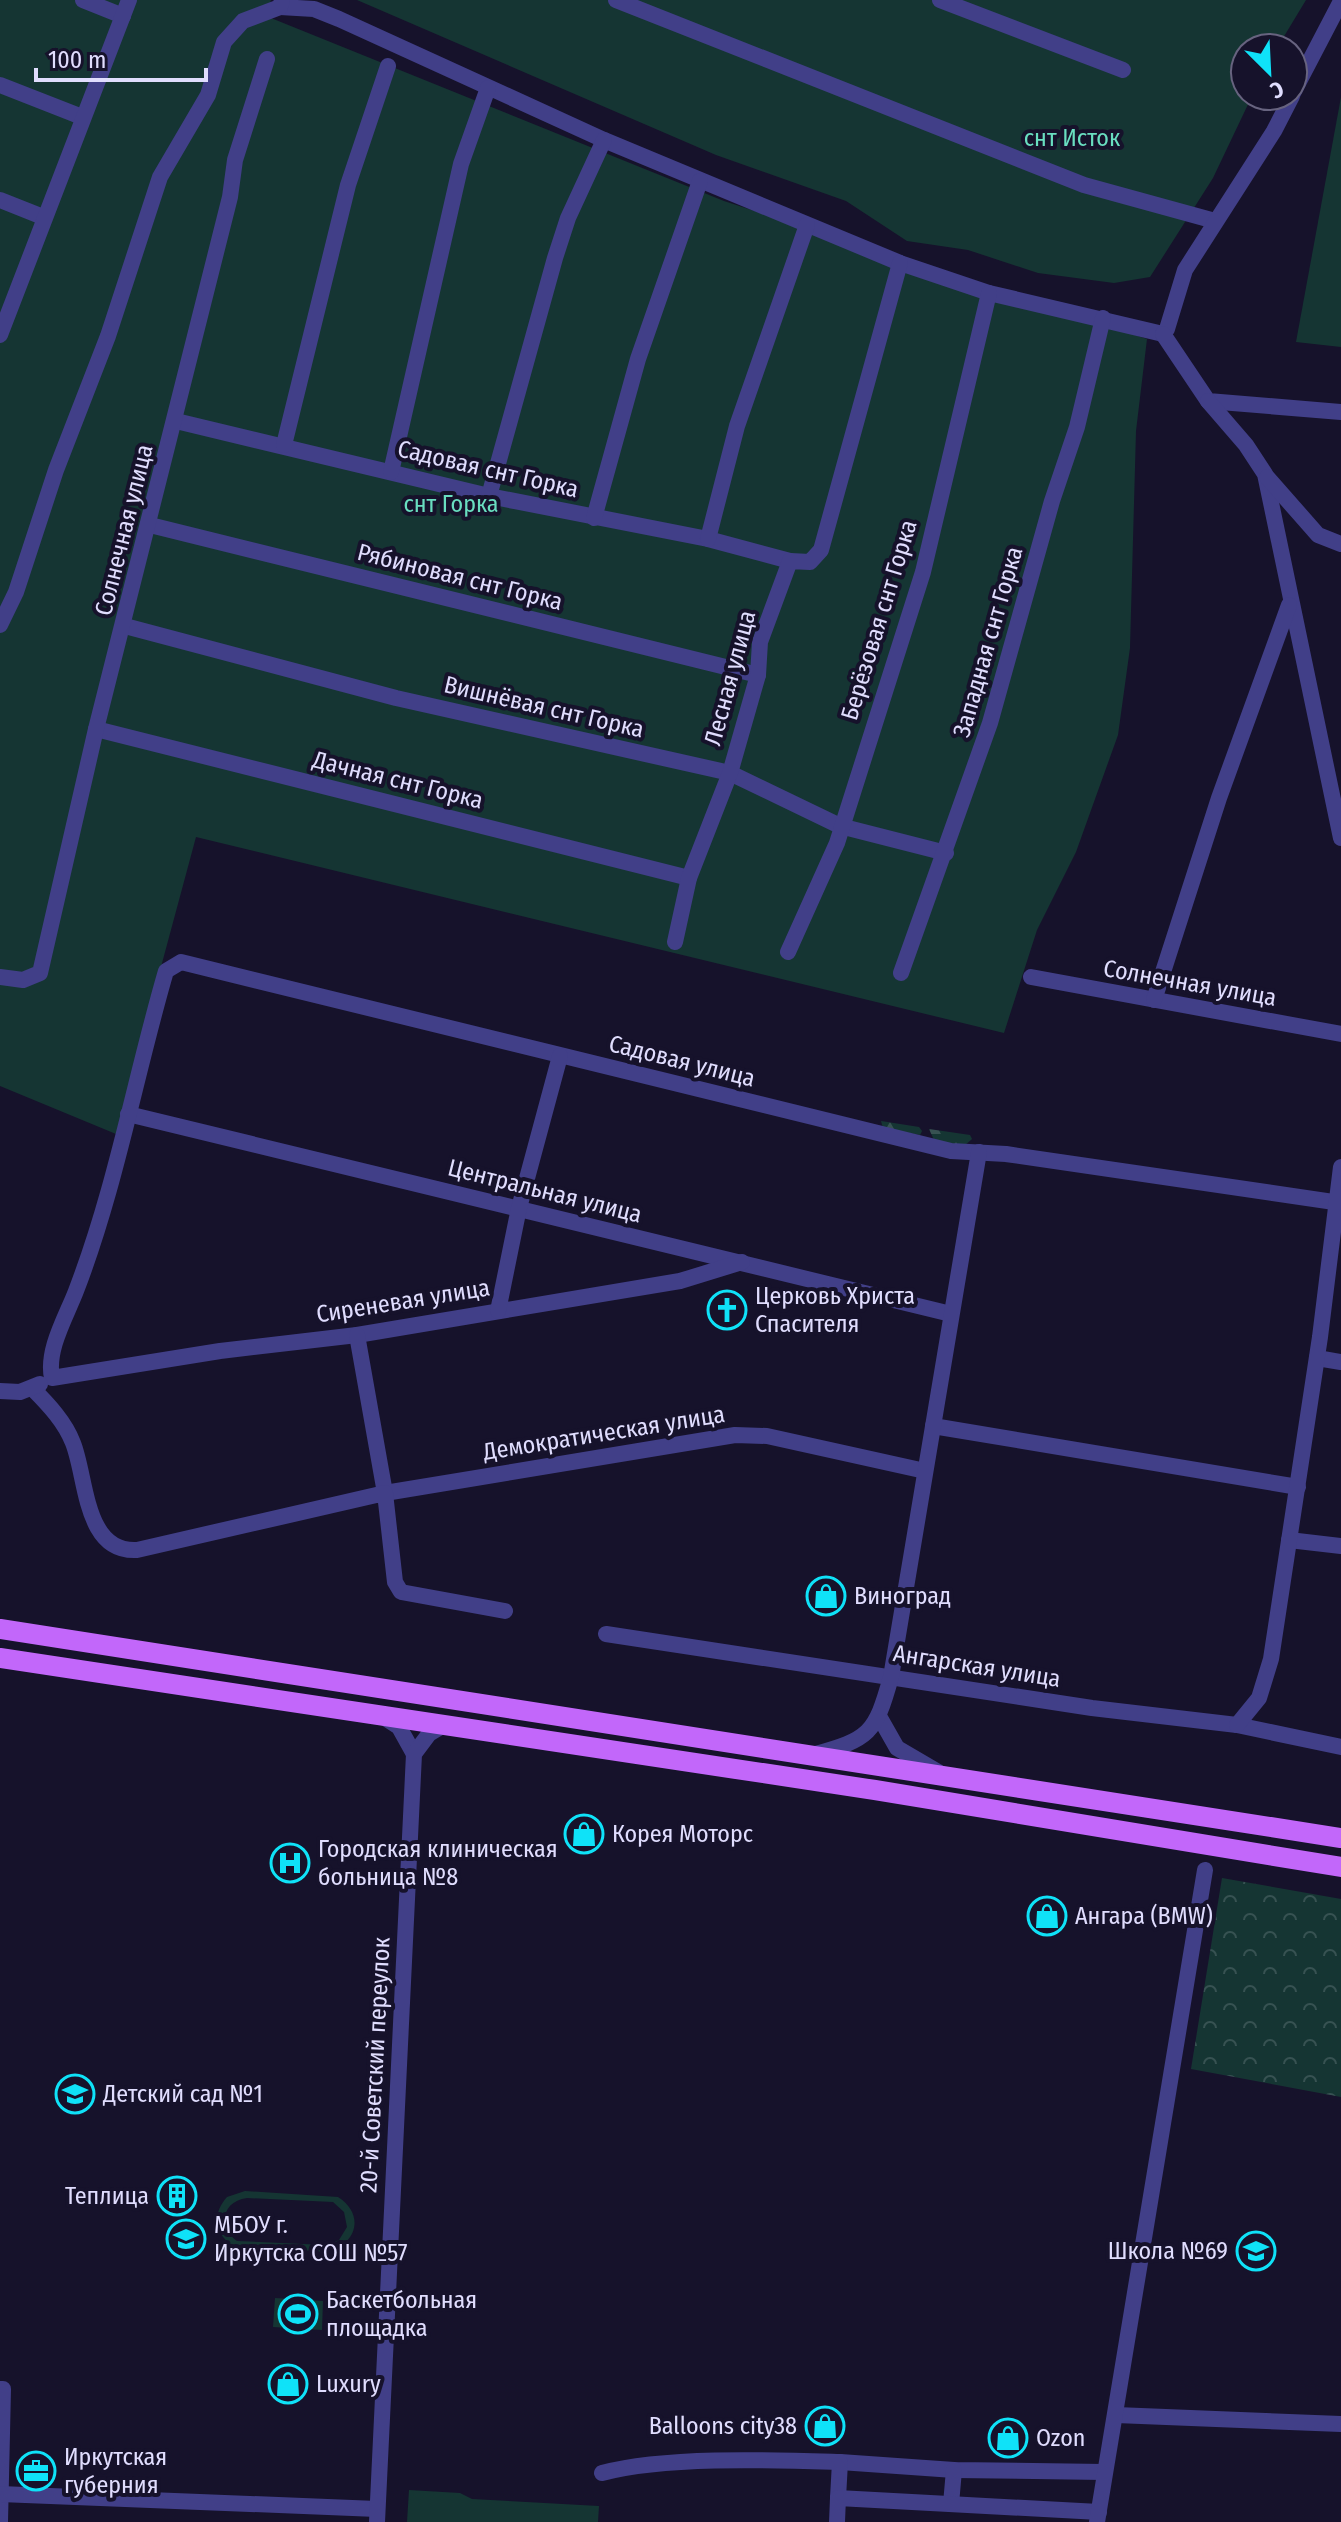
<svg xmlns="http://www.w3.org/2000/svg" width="1341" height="2522" font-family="'Fira Sans Condensed',sans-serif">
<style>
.forest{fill:url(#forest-firs)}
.park{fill:url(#park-crowns)}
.garden{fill:#153533;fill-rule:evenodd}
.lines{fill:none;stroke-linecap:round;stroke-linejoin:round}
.minor{stroke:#413f88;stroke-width:16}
.major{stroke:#c267fa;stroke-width:20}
.labels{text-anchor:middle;stroke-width:8;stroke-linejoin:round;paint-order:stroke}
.park-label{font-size:24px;fill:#69dec0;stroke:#16122b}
.street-label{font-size:24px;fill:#e0ddfe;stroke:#16122b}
.poi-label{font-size:24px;fill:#e0ddfe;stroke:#16122b;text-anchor:start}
</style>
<defs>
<pattern id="forest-firs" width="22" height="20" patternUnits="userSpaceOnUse" patternTransform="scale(2)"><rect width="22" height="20" fill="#153533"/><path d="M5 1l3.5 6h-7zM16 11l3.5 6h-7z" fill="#375252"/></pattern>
<pattern id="park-crowns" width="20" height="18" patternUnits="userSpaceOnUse" patternTransform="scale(2)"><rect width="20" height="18" fill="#153533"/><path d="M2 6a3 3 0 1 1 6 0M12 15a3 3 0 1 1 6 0" fill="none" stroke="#375252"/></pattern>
</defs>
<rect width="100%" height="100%" fill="#16122b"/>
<g class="forest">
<path d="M881 1121 919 1127 922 1131 920 1135 883 1128Z"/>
<path d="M929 1129 970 1135 972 1139 964 1146 934 1140Z"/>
</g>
<path class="park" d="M1222 1878 1341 1899V2097L1191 2069Z"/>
<g class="garden">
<path d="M0 0H271L266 16 724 201 1147 339 1136 431 1130 648 1118 735 1076 852 1037 930 1004 1033 196 837 116 1134 0 1086Z"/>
<path d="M357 0H1306L1277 48H1245V96H1252L1213 178 1150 277 1114 283 1038 273 968 250 907 241 846 201 716 155Z"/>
<path d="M1341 97V347L1296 342Z"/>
<path d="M245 2191 338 2197C365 2214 357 2244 328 2252L233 2246C214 2233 212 2214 227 2197ZM247 2198 333 2202 344 2212 347 2227 339 2240 325 2245 237 2241C217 2227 222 2201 247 2198Z"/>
<path d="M275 2298 323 2301 322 2330 273 2327Z"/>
<path d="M409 2490 460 2493 472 2499 599 2506 598 2522H407Z"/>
</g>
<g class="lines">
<g class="minor">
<path d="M83 0 123 16"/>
<path d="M616 0 1084 185 1215 221"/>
<path d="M940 0 1123 70"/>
<path d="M280 7 314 9 339 19 604 140 900 263 989 293 1163 334"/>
<path d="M0 85 82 117"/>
<path d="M1293 93 1341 1"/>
<path d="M0 200 43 217"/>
<path d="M1163 334 1167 329 1185 270 1274 131 1292 96"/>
<path d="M1163 334 1208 401 1341 412"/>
<path d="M0 335 129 0"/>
<path d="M1208 401 1246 445 1265 474 1341 838"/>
<path d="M176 421 489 496 708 539 790 561"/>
<path d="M284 445 348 185 388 66"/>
<path d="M391 472 461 164 488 88"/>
<path d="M1267 477 1318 535 1341 544"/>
<path d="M489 496 555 258 568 218 604 140"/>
<path d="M594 518 638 359 700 181"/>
<path d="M150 525 758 675"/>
<path d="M708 539 737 426 807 225"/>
<path d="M0 625 16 592 56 470 108 336 160 177 208 95 224 42 243 21 280 7 282 0"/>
<path d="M125 626 396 698 730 773 840 826 946 853"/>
<path d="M96 729 689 878"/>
<path d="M675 942 689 878 730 773 758 675 760 642 790 561 810 562 821 550 900 263"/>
<path d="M788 952 837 843 923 572 989 293"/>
<path d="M901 973 990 723 1052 501 1077 427 1103 318"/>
<path d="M0 977 23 980 40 973 96 729 230 197 235 160 267 59"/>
<path d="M1031 977 1341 1034"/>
<path d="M1154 1000 1219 798 1289 605"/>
<path d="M128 1114 951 1314"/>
<path d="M742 1262 680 1281 357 1335 220 1351 52 1378C46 1350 66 1317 76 1291 116 1187 135 1077 166 971L181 962 951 1151 1006 1154 1341 1203"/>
<path d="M498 1311 519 1208 560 1056"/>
<path d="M357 1335 385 1493 735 1435 767 1436 925 1471"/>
<path d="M1317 1358 1341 1362"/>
<path d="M33 1389C48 1404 65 1422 73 1443 87 1478 84 1553 137 1550L385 1493 395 1582 401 1592 505 1611"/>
<path d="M0 1391 20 1392 40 1384"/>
<path d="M933 1426 1298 1487"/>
<path d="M1289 1540 1341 1546"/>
<path d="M606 1634 1092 1708 1237 1725 1341 1747"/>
<path d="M385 1718 399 1727 414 1754"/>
<path d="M880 1718 897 1748 938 1772"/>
<path d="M1237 1725 1259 1698 1271 1659 1320 1337 1341 1167"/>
<path d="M812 1755C870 1739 875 1734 891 1677L979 1152"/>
<path d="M0 2389H3L0 2522"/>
<path d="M1116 2415 1341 2424"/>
<path d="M840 2462 954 2470 1104 2472"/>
<path d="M602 2473C666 2456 773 2460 840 2462L838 2498"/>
<path d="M0 2494 377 2509"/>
<path d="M951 2504 954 2470"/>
<path d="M377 2522 414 1754 429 1734 444 1725"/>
<path d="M837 2522 838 2498 1099 2512"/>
<path d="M1097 2522 1205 1870"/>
</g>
<g class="major">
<path d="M0 1629 1341 1838"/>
<path d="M0 1658 875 1790 1341 1867"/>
</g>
</g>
<defs>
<g id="church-ring" transform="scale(2)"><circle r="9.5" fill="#16122b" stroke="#0fe2f8" stroke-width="1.5"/><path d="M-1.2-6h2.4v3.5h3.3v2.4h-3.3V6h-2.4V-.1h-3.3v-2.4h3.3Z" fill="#0fe2f8"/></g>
<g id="shop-ring" transform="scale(2)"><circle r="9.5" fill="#16122b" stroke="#0fe2f8" stroke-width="1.5"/><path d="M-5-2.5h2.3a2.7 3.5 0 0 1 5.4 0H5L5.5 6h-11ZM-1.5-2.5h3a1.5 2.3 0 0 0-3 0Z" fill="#0fe2f8"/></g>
<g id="hospital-ring" transform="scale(2)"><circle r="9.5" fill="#16122b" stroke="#0fe2f8" stroke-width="1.5"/><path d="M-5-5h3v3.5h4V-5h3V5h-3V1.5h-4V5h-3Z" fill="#0fe2f8"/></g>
<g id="school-ring" transform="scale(2)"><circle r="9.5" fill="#16122b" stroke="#0fe2f8" stroke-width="1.5"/><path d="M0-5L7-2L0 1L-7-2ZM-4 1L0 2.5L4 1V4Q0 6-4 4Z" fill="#0fe2f8"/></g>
<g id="building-ring" transform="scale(2)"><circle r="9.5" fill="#16122b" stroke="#0fe2f8" stroke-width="1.5"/><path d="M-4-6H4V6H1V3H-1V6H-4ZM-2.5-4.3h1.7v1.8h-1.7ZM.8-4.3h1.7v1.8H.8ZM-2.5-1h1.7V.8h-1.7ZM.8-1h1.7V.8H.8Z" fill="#0fe2f8"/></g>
<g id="stadium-ring" transform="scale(2)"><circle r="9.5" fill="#16122b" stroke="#0fe2f8" stroke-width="1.5"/><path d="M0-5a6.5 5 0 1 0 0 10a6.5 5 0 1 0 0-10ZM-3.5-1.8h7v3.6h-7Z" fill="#0fe2f8"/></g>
<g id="office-ring" transform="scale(2)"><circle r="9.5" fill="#16122b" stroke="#0fe2f8" stroke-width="1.5"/><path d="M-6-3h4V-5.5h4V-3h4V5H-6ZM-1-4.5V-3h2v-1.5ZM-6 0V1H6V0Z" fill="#0fe2f8"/></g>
</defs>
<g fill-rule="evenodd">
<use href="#church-ring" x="727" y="1310"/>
<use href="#shop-ring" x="826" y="1596"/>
<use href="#shop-ring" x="584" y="1834"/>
<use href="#hospital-ring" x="290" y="1863"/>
<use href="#shop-ring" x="1047" y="1916"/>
<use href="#school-ring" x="75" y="2094"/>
<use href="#building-ring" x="177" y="2196"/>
<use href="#school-ring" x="186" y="2239"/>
<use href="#school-ring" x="1256" y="2251"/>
<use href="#stadium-ring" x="298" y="2314"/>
<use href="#shop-ring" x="288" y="2384"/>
<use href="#shop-ring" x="825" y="2426"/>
<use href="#shop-ring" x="1008" y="2438"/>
<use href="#office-ring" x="36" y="2471"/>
</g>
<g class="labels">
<g class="park-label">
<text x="1072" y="146">снт Исток</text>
<text x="451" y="512">снт Горка</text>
</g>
<g class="street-label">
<text transform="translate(488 469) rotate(13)" y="8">Садовая снт Горка</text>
<text transform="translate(124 530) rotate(-76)" y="8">Солнечная улица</text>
<text transform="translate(460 577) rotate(14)" y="8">Рябиновая снт Горка</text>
<text transform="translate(879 620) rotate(-73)" y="8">Берёзовая снт Горка</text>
<text transform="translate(988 642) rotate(-74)" y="8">Западная снт Горка</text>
<text transform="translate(730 678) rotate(-75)" y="8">Лесная улица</text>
<text transform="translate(544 707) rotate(13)" y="8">Вишнёвая снт Горка</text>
<text transform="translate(398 780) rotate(14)" y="8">Дачная снт Горка</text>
<text transform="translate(1190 983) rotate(10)" y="8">Солнечная улица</text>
<text transform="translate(682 1061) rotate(14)" y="8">Садовая улица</text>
<text transform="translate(545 1191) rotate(14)" y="8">Центральная улица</text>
<text transform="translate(403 1301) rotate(-9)" y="8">Сиреневая улица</text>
<text transform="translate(604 1433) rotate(-9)" y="8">Демократическая улица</text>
<text transform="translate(977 1666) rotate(9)" y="8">Ангарская улица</text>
<text transform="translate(375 2065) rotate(-87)" y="8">20-й Советский переулок</text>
</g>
<g class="poi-label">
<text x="755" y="1304">Церковь Христа<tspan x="755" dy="28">Спасителя</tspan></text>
<text x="854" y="1604">Виноград</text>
<text x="612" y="1842">Корея Моторс</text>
<text x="318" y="1857">Городская клиническая<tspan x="318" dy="28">больница №8</tspan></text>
<text x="1075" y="1924">Ангара (BMW)</text>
<text x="103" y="2102">Детский сад №1</text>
<text x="149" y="2204" text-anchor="end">Теплица</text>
<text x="214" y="2233">МБОУ г.<tspan x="214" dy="28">Иркутска СОШ №57</tspan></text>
<text x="1228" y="2259" text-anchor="end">Школа №69</text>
<text x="326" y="2308">Баскетбольная<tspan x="326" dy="28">площадка</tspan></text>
<text x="316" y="2392">Luxury</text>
<text x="797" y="2434" text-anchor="end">Balloons city38</text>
<text x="1036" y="2446">Ozon</text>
<text x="64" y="2465">Иркутская<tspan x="64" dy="28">губерния</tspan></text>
</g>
</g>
<g transform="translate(1269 72) rotate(156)"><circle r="38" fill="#16122b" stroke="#67637f" stroke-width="2"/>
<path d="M0-6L14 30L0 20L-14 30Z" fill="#0fe2f8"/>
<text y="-12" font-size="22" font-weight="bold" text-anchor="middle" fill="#e0ddfe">С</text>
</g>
<path d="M36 68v12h170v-12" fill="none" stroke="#e0ddfe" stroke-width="4"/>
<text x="48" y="68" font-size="24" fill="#e0ddfe" stroke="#16122b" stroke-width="6" paint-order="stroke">100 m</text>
</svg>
